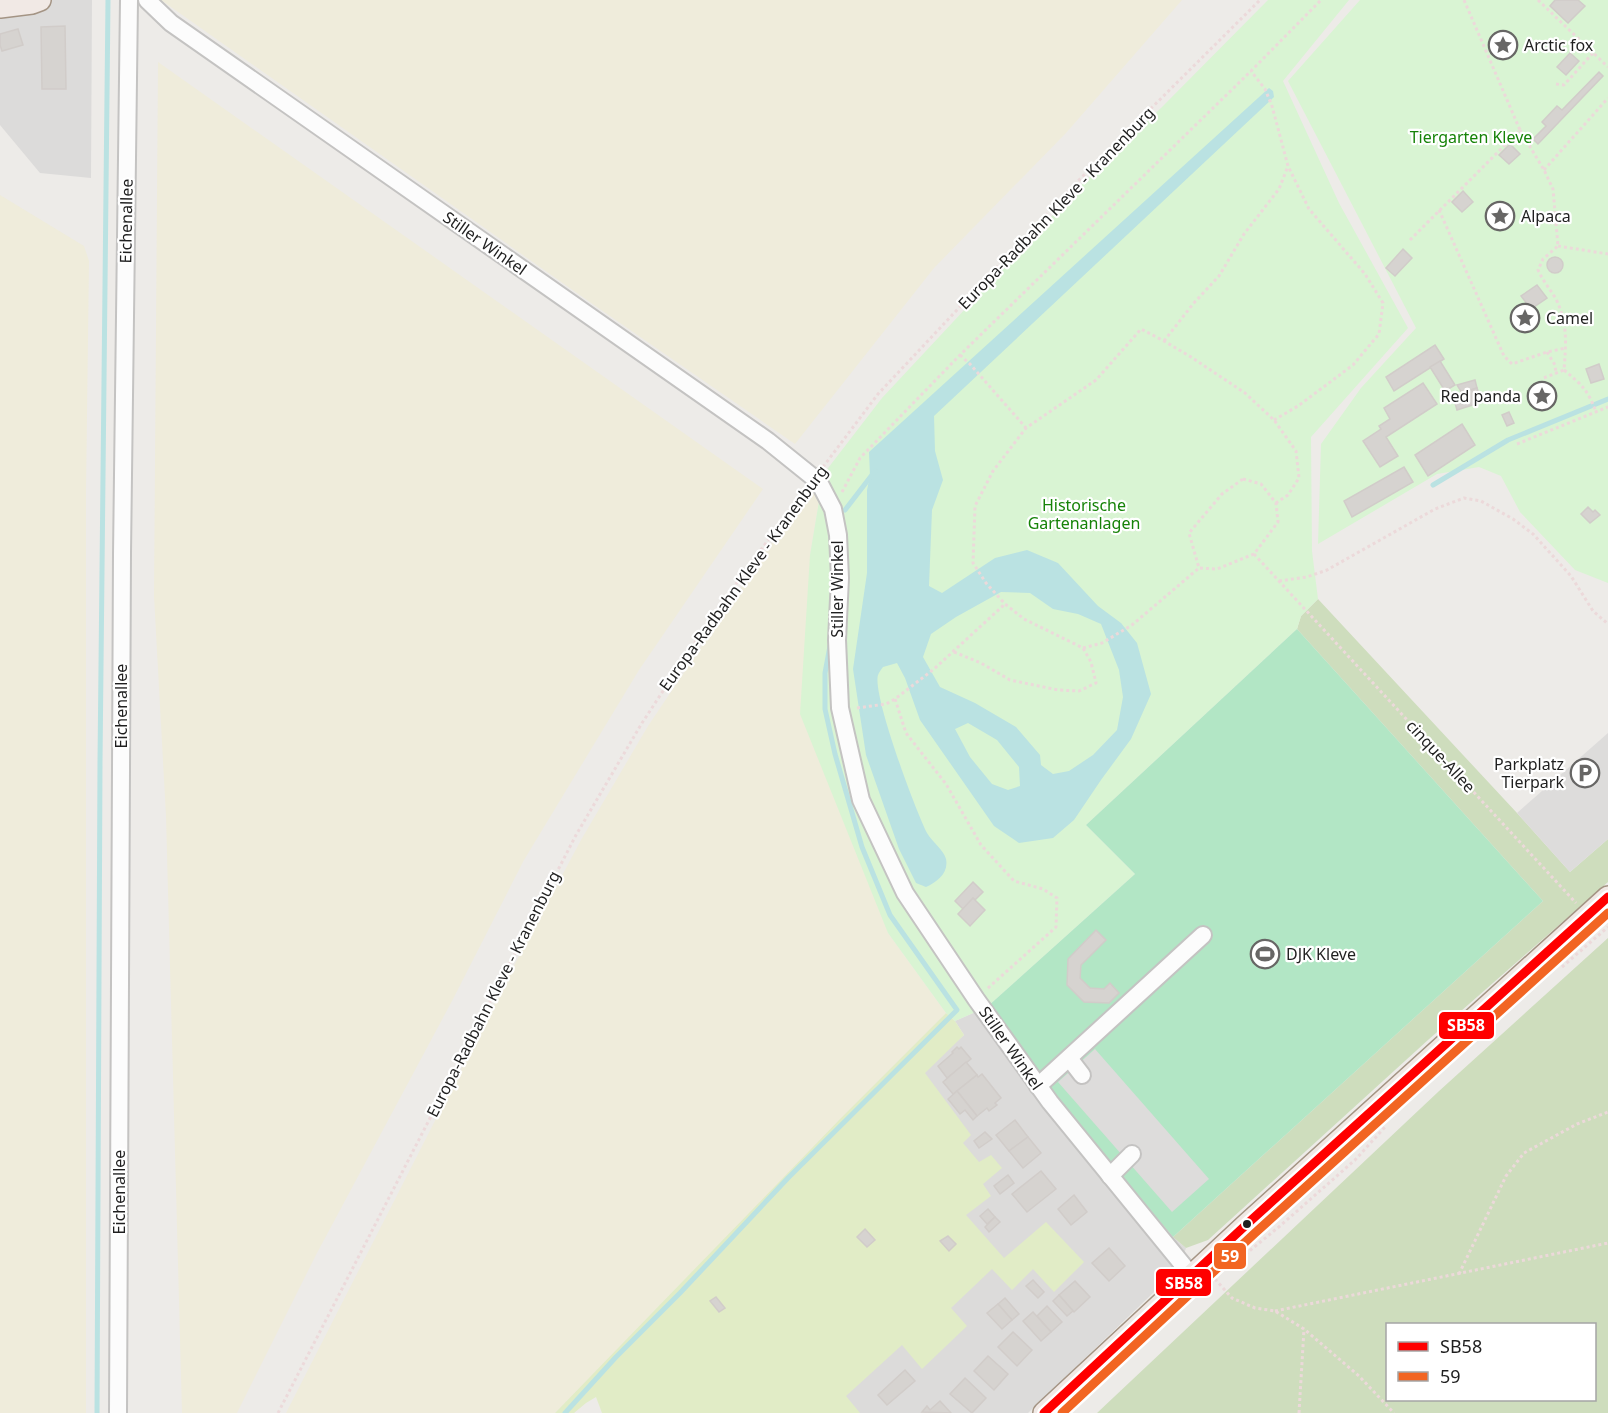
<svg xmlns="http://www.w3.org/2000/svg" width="1608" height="1413" font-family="'Noto Sans',sans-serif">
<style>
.residential{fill:#dcdbda}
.farmland{fill:#efecdb}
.grass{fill:#e1ecc6}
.forest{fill:#ceddbd;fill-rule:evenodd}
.park{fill:#d9f4d3}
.pitch{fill:#b2e6c5}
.parking{fill:#dddcdb}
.water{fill:#bae2e2;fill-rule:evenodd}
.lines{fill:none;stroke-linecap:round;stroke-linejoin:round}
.stream{stroke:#bae2e2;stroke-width:5}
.building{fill:#d6d3d0;stroke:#d1ccc9;stroke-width:1.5}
.minor-casing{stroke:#c4c3c2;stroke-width:20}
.major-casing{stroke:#a49484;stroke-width:24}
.path{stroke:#ecd9da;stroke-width:3;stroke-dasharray:3 3;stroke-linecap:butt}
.minor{stroke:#fcfcfc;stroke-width:16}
.major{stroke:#f1e9e5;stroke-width:21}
.bus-1-casing{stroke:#fff;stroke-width:14}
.bus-2-casing{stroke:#fff;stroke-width:14}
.bus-1{stroke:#f00;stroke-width:9}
.bus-2{stroke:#f26522;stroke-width:9}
.bus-dot{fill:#1f1f1f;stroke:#fff;stroke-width:2}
.labels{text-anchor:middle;stroke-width:4.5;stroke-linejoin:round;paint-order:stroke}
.poi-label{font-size:16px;fill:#1f1f1f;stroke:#fff;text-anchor:start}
.park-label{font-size:16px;fill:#168308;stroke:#fff}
.street-label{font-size:16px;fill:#1f1f1f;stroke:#fff}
.line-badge{stroke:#fff;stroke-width:2}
.badge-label{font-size:16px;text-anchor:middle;font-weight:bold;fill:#fff}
</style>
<rect width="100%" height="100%" fill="#edebe8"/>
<g class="residential">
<path d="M0 0H92L91 178 40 173 0 125Z"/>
<path d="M987 1007 1049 1090 1173 1237 1186 1248 1179 1268 1028 1413H792L903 1090 964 1035 955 1021Z"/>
</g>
<g class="farmland">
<path d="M161 0H1182L1066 133 934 268 795 444 584 298Z"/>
<path d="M158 62 763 489 639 670 524 860 452 1001 317 1253 237 1413H182L166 816 154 596Z"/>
<path d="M0 195 84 246 89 261 86 490V1413H0Z"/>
<path d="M815 485 819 501 810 555 888 933 946 1013 839 1120 555 1413H286L519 956 581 840 648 726 763 555Z"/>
</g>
<path class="grass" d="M946 1013 955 1021 964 1035 925 1073 971 1135 963 1143 979 1162 991 1155 1002 1168 983 1184 991 1196 966 1215 1004 1258 1046 1222 1084 1262 1054 1292 1033 1269 1012 1290 992 1269 951 1308 967 1326 922 1369 902 1345 846 1396 860 1413H602L596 1397 586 1403 574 1413H555L839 1120Z"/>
<g class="forest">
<path d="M1318 599 1517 813 1570 872 1608 839V882L1428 1040 1208 1240 1186 1248 1173 1237 1543 901 1297 629 1301 616Z"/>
<path d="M1608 938V1413H1097L1438 1092ZM1388 1324H1594V1400H1388Z"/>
</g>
<g class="park">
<path d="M1268 0H1349L1283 81 1339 203 1408 328 1311 437 1312 551 1318 599 1301 616 1297 629 1086 825 1135 874 987 1007 955 1021 946 1013 888 933 800 714 810 555 819 501 815 485 882 398 1081 185 1162 107Z"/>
<path d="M1360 0H1608V583L1575 570 1520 512 1501 476 1479 467 1437 474 1318 544 1321 444 1361 388 1416 328 1288 81Z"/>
</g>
<path class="pitch" d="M1297 629 1543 901 1173 1237 1049 1090 987 1007 1135 874 1086 825Z"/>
<g class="parking">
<path d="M1608 733V839L1570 872 1517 813Z"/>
<path d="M1095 1049 1209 1179 1172 1212 1058 1082Z"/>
</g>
<path class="water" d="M1269 88 1273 91 1274 97 934 416 935 451 943 480 932 510 929 586 942 593 995 558 1027 550 1058 563 1098 606 1121 623 1137 643 1151 694 1131 739 1101 780 1074 820 1053 838 1019 843 994 826 920 720 905 678 897 663 883 667C881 670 879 672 878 675 872 694 916 812 927 833 932 842 944 850 946 859 949 873 937 882 926 887L916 883 899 849 866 755 853 669 867 573V490L870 476 869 452ZM1001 592 1030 593 1053 609 1078 614 1101 624 1119 670 1123 697 1117 730 1093 755 1069 771 1053 774 1041 765 1040 755 1016 727 975 703 940 687 923 657 931 634 956 617ZM968 723 997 740 1019 767 1020 786 1008 790 992 784 970 757 955 729Z"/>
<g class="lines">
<g class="stream">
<path d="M1433 485 1508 440 1608 399"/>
<path d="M845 510 875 471"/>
<path d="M97 1413 100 762 108 0"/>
<path d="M565 1413 616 1357 680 1293 788 1178 957 1010 890 915 862 847 835 754 825 709V673L830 646"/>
</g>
</g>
<g class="building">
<path d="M1555 0H1578L1585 6 1568 23 1550 6Z"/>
<path d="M65 26 66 89H42L41 27Z"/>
<path d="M18 29 23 45 2 51 0 45V34Z"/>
<path d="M1570 53 1579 61 1566 75 1557 67Z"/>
<path d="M1599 72 1603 76 1538 144 1533 139 1546 126 1542 122 1557 106 1562 110Z"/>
<path d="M1510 144 1520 154 1509 164 1499 155Z"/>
<path d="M1463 191 1473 202 1462 212 1452 202Z"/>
<path d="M1403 249 1412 258 1395 276 1386 268Z"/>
<circle cx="1555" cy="265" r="8"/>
<path d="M1537 285 1547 298 1531 309 1521 296Z"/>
<path d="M1435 345 1444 359 1394 391 1386 377Z"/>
<path d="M1440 361 1455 385 1445 391 1430 367Z"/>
<path d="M1599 364 1604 379 1591 383 1586 369Z"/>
<path d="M1475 380 1477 388 1462 393 1457 385Z"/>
<path d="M1423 383 1437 404 1386 437 1398 456 1380 467 1363 441 1381 429 1379 426 1390 419 1384 408Z"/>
<path d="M1477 388 1482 402 1457 410 1453 396Z"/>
<path d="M1509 412 1514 423 1507 426 1502 415Z"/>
<path d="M1462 424 1475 445 1428 476 1415 455Z"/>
<path d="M1404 467 1413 482 1352 517 1344 501Z"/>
<path d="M1588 507 1593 512 1595 510 1600 515 1590 523 1581 514Z"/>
<path d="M973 882 983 892 975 900 973 898 963 909 955 901Z"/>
<path d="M973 898 985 910 970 926 958 914Z"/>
<path d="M1096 930 1106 940 1081 965 1080 978 1090 988 1104 989 1110 983 1119 993 1109 1003 1084 1002 1067 985 1068 959Z"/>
<path d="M957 1047 959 1049 961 1047 971 1059 947 1078 938 1066 953 1053 952 1052Z"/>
<path d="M966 1062 977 1075 953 1094 943 1082Z"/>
<path d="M982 1074 1001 1098 995 1103 997 1105 989 1111 987 1108 977 1116 957 1091 977 1075 978 1077Z"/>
<path d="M957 1091 977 1116 973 1120 965 1110 960 1114 948 1099Z"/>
<path d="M1015 1120 1028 1137 1009 1151 996 1135Z"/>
<path d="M985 1132 992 1139 979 1148 974 1141Z"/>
<path d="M1028 1137 1041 1153 1023 1168 1009 1151Z"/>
<path d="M1041 1171 1056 1189 1027 1212 1012 1194Z"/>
<path d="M1008 1175 1014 1183 1000 1194 994 1186Z"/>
<path d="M1074 1195 1087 1212 1071 1225 1058 1209Z"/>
<path d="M988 1209 995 1217 987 1224 980 1216Z"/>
<path d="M995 1217 1000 1222 989 1232 985 1227Z"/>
<path d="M865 1229 875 1240 867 1247 857 1237Z"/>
<path d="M948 1236 956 1244 949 1251 940 1241Z"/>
<path d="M1109 1248 1125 1266 1109 1281 1092 1263Z"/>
<path d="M1033 1280 1044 1292 1038 1298 1026 1286Z"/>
<path d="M1075 1281 1090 1297 1074 1312 1059 1295Z"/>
<path d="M1059 1295 1073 1311 1067 1316 1053 1301Z"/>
<path d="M716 1297 725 1308 719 1312 710 1301Z"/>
<path d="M1005 1298 1019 1314 1012 1320 998 1304Z"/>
<path d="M998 1304 1012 1320 1002 1329 987 1313Z"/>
<path d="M1047 1306 1062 1322 1051 1332 1037 1316Z"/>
<path d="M1033 1312 1051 1332 1041 1341 1023 1321Z"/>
<path d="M1013 1332 1032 1350 1017 1366 998 1347Z"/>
<path d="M988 1356 1008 1374 994 1390 974 1371Z"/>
<path d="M905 1370 915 1381 887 1405 878 1395Z"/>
<path d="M965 1378 986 1398 972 1413 950 1394Z"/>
<path d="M940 1401 951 1413 922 1412 927 1406 930 1410Z"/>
</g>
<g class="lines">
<g class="minor-casing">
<g id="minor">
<path d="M147 0 171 23 768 441 814 478 821 486 833 509 838 535 840 578 837 640 840 708 861 800 905 893 976 999 1050 1102 1192 1276"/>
<path d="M1069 1058 1082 1075"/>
<path d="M1038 1086 1203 935"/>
<path d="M1110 1176 1132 1154"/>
<path d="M118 1413 122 554 129 0"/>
</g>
</g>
<g class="major-casing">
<g id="major">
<path d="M0 7 32 3 40 0"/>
<path d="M1044 1413 1247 1224 1608 897"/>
</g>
</g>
<g class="path">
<path d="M1538 0 1608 67"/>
<path d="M1556 84 1564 85 1593 53"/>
<path d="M1520 130 1544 170 1553 189 1558 246 1543 259 1538 270C1543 281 1550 289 1556 299 1568 324 1566 344 1564 370L1541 379"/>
<path d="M1544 170 1608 98"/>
<path d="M1439 210 1504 356 1512 364 1547 352 1566 348"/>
<path d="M1410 240 1520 130 1464 0"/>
<path d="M1558 246 1608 254"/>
<path d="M1164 341 1193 304 1219 276 1244 234 1279 189 1288 166 1272 106 1265 89 1251 71"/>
<path d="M1547 352 1555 365 1556 374"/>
<path d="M960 355 970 364 1026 428"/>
<path d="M1564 370C1582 385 1588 390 1596 412"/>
<path d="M1274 420 1298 406 1353 365 1379 334 1383 303 1365 274 1309 209 1288 166"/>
<path d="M1517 444 1608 407"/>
<path d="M823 467 878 394 971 295 1078 181 1260 0"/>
<path d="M1243 479 1261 484 1276 503 1278 522 1254 554 1217 569 1199 568 1189 533 1222 494Z"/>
<path d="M842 492 860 458 960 355 1251 71 1321 0"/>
<path d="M1254 554 1576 903"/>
<path d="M1279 581 1307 577 1327 570 1435 509 1464 498 1481 501 1513 519 1533 534 1571 576 1593 611 1608 624"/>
<path d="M1083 648 1102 643 1132 625 1199 568"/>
<path d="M954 652 981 663 1010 680 1058 690 1079 691 1096 683 1091 662 1083 648 1024 619 1005 604 986 583 973 563 975 506 993 471 1026 428 1096 380 1141 329 1164 341 1191 357 1245 393 1274 420 1296 451 1299 478 1288 495 1276 503"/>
<path d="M895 699 906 733 946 784 981 845 1014 881 1043 889 1057 898 1056 927 987 989"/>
<path d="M857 708 886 704 895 699 934 669 1005 604"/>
<path d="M1562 967 1608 927"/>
<path d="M1236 1262 1280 1226 1355 1160 1386 1126"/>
<path d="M1459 1274 1506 1176 1524 1153 1577 1124 1608 1112"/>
<path d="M1215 1279 1232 1298 1255 1308 1275 1311 1304 1329 1359 1376 1394 1413"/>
<path d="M1275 1311 1608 1243"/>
<path d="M278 1413 576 835 642 723 711 618 804 491"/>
<path d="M1299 1413 1304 1329"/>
</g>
<use href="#minor" class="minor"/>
<use href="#major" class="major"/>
<g class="bus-1-casing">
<path id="bus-1" d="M1044 1413 1247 1224 1608 897"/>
</g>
<g class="bus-2-casing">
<path id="bus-2" d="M1062 1413 1255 1233 1608 913"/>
</g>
<use href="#bus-1" class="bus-1"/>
<use href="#bus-2" class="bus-2"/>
</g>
<defs>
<g id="sight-ring" transform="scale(1.5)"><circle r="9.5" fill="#fff" stroke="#676665" stroke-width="1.5"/><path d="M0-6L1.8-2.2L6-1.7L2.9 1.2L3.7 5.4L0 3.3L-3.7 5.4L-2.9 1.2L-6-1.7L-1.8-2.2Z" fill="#676665"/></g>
<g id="parking-ring" transform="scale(1.5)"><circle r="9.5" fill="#fff" stroke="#676665" stroke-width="1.5"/><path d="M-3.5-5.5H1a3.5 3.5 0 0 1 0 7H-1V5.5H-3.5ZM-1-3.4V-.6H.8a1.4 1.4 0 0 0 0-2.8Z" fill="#676665"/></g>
<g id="stadium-ring" transform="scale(1.5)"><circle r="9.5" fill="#fff" stroke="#676665" stroke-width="1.5"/><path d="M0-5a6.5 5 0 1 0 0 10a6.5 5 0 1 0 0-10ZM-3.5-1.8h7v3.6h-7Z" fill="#676665"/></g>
</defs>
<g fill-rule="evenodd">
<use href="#sight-ring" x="1503" y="45"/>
<use href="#sight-ring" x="1500" y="216"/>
<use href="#sight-ring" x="1525" y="318"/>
<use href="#sight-ring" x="1542" y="396"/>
<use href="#parking-ring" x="1585" y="773"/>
<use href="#stadium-ring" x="1265" y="954"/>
</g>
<circle class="bus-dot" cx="1247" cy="1224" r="5"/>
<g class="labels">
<g class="poi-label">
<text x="1524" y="51">Arctic fox</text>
<text x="1521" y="222">Alpaca</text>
<text x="1546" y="324">Camel</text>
<text x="1521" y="402" text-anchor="end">Red panda</text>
<text x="1564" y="770" text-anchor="end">Parkplatz<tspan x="1564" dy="18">Tierpark</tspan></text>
<text x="1286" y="960">DJK Kleve</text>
</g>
<g class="park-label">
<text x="1471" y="143">Tiergarten Kleve</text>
<text x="1084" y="511">Historische<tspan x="1084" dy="18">Gartenanlagen</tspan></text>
</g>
<g class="street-label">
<text transform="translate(1056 208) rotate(-46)" y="6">Europa-Radbahn Kleve - Kranenburg</text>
<text transform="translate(126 221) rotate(-89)" y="6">Eichenallee</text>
<text transform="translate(485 243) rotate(35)" y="6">Stiller Winkel</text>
<text transform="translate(743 578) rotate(-54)" y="6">Europa-Radbahn Kleve - Kranenburg</text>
<text transform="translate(837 589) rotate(-90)" y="6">Stiller Winkel</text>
<text transform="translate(121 706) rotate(-90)" y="6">Eichenallee</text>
<text transform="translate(1441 756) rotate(47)" y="6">cinque-Allee</text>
<text transform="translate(493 994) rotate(-63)" y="6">Europa-Radbahn Kleve - Kranenburg</text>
<text transform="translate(1011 1048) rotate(55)" y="6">Stiller Winkel</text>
<text transform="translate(119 1192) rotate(-90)" y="6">Eichenallee</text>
</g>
</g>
<g class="line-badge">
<rect x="1438" y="1011" width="57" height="29" rx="6" fill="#f00"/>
<rect x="1213" y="1242" width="34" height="28" rx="6" fill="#f26522"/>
<rect x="1155" y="1268" width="57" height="29" rx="6" fill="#f00"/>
</g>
<g class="badge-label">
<text x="1466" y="1031">SB58</text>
<text x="1230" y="1262">59</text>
<text x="1184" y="1289">SB58</text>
</g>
<rect x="1386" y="1323" width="210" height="78" fill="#ffffff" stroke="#a5a5a5" stroke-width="1.5"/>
<rect x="1398" y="1342" width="30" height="9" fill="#ff0000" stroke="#a5a5a5" stroke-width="1.5"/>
<text x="1440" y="1353" font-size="18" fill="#1f1f1f">SB58</text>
<rect x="1398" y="1372" width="30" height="9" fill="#f26522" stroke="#a5a5a5" stroke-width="1.5"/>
<text x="1440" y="1383" font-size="18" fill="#1f1f1f">59</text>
</svg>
